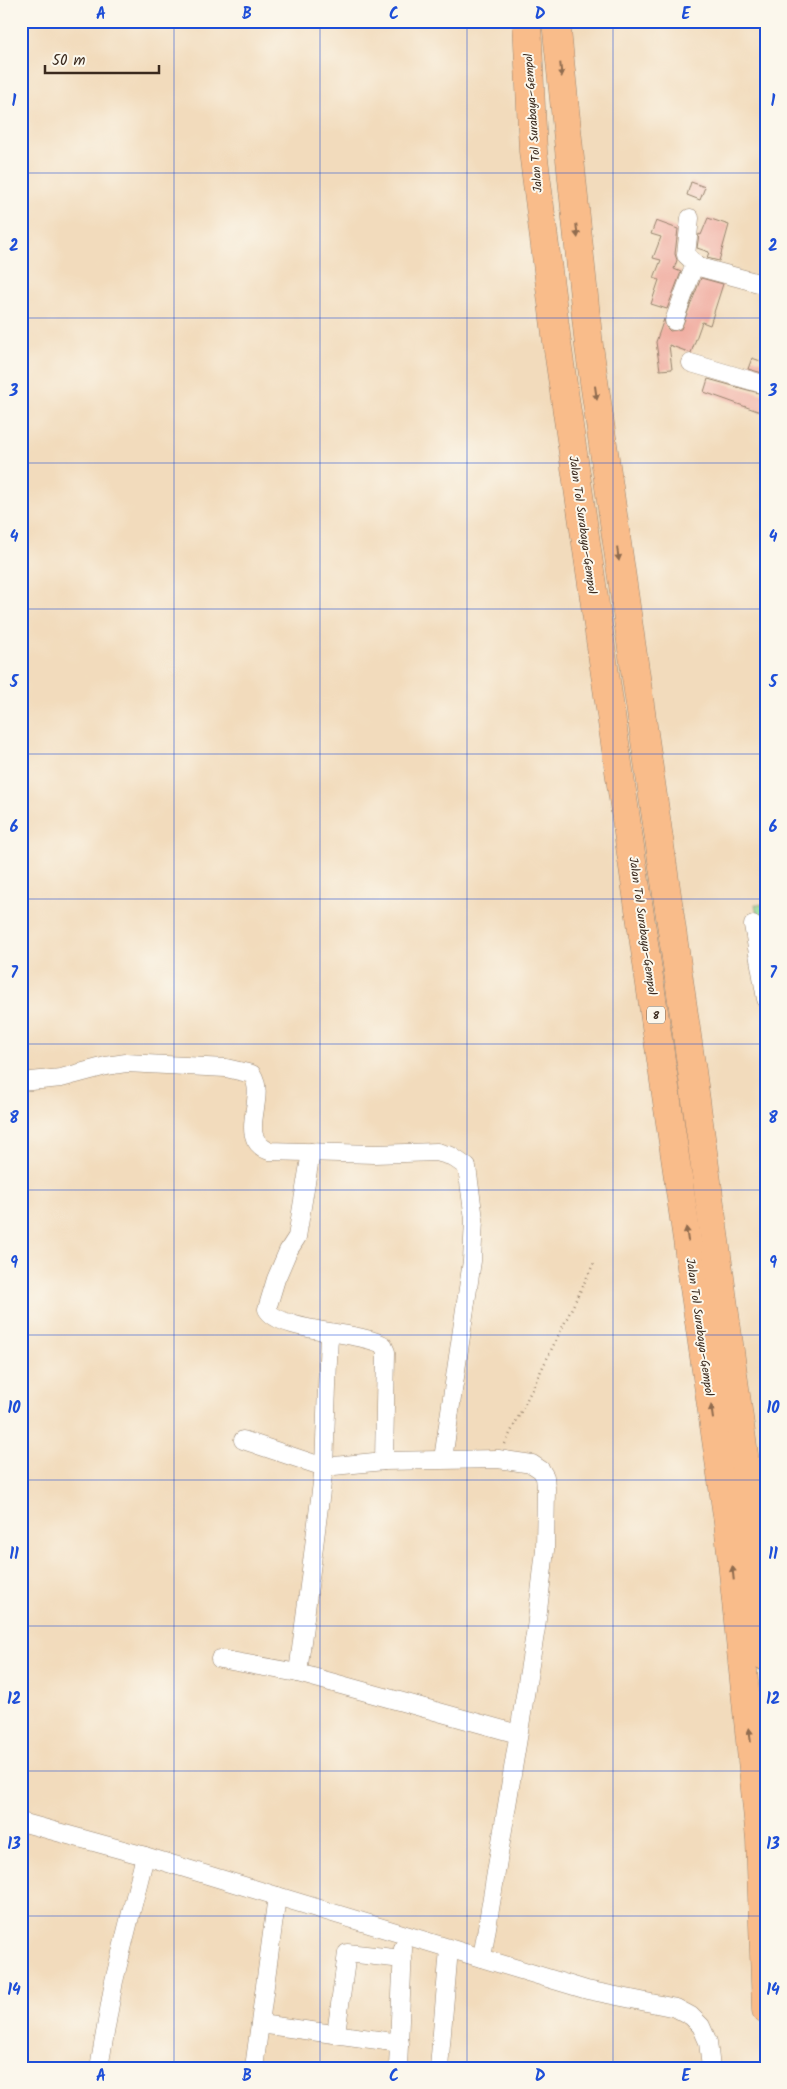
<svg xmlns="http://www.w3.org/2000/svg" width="787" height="2089" font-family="Kalam,sans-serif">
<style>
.green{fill:#8dd793;stroke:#648058}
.building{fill:#f1b0a4}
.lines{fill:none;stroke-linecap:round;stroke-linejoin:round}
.street-casing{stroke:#96826d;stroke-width:19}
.highway-casing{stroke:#96826d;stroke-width:29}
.path{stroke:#96826d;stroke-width:2.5;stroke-dasharray:1 4;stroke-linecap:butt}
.street{stroke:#fff;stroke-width:18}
.highway{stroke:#f9bc8a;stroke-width:28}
.oneway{fill:#906c4f}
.grid{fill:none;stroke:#1d4ed8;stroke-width:1;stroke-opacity:0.55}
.labels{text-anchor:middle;stroke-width:4;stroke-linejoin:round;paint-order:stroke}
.shield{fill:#fbf7ec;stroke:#75685c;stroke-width:1}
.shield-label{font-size:11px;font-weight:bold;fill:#3b2a1e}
.street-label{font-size:12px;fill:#3b2a1e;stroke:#fbf7ec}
.neatline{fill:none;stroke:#1d4ed8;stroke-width:2}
.grid-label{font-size:16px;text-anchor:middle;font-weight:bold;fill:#1d4ed8}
</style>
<rect width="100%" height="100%" fill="#fbf7ec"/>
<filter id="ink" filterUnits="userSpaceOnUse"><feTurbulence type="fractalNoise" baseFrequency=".02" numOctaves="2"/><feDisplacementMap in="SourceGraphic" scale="10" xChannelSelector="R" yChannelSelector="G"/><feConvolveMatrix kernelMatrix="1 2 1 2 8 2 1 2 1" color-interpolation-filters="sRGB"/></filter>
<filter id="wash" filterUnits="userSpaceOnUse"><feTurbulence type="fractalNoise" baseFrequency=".0096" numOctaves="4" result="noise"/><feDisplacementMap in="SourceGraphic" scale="20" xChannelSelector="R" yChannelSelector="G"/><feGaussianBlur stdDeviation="1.12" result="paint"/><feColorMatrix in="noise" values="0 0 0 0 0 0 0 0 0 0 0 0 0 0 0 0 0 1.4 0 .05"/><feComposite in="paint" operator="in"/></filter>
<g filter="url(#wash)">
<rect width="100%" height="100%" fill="#f2dbbc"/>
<path class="green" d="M755 904 766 905V920L758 919Z"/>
<g id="blocks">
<g class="building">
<path d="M691 182 705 187 700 200 687 195Z"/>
<path d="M708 218 729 225 719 261 707 258 709 252 697 248 699 234 701 235Z"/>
<path d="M656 221 678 229 675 254 677 260 674 269 681 272 667 309 651 304 659 280 654 278 661 260 653 258 661 237 651 234Z"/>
<path d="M701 278 723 284 710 325 702 322 691 353 669 345 672 369 660 370 656 342 664 319 666 327 670 331 681 329Z"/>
<path d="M752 358 766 363V374L748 369Z"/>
<path d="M708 379 766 395V414L704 392Z"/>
</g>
</g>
</g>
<g filter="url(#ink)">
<use href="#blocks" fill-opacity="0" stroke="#96826d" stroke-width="1"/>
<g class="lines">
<g class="street-casing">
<g id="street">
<path d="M690 218 686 255 699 267 766 285"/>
<path d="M674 321 695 263"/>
<path d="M691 363 766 385"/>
<path d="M753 925 766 999"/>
<path d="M21 1082 61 1078 106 1066 126 1063 226 1068 252 1074C268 1099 235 1137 269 1151L374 1154 437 1152 451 1156 467 1167 474 1219 472 1261 443 1459"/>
<path d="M311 1152 297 1237 288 1251 276 1279 267 1309C278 1332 364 1332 383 1345L386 1352 384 1461"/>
<path d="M243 1440 324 1467 384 1461 498 1459 532 1464 541 1470 545 1477 546 1488 545 1550 536 1628 482 1958"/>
<path d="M220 1659 298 1673 518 1734"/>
<path d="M298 1673 324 1467 329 1334"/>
<path d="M21 1822 145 1856 587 1990 676 2008 691 2016 701 2026 708 2042 711 2068"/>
<path d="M260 2024 400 2043"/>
<path d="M336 2034 347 1953 403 1959"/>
<path d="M99 2068 114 1981 145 1856"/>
<path d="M254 2068 277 1896"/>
<path d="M398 2068 403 1948"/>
<path d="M439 2068 449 1949"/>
</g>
</g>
<g class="highway-casing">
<g id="highway">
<path d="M527 21 533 151 558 350 728 1522 760 1839 766 2010"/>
<path d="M556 21 589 346 692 1071 753 1521 766 1657"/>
</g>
</g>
<path class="path" d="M505 1444 595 1261"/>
<use href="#street" class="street"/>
<use href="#highway" class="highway"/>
</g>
<defs><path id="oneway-solid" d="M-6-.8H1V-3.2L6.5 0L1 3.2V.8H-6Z" transform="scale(1.25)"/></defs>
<g class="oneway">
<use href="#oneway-solid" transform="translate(561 70) rotate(84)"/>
<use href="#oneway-solid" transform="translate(577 231) rotate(84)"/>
<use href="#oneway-solid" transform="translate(596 393) rotate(82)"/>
<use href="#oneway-solid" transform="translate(618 554) rotate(82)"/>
<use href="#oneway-solid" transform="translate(687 1234) rotate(-98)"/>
<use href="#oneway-solid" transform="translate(712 1412) rotate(-98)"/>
<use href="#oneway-solid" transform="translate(733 1573) rotate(-96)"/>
<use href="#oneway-solid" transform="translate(750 1735) rotate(-96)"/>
</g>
</g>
<path class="grid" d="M174 21V2068M320 21V2068M467 21V2068M613 21V2068M21 173H766M21 318H766M21 463H766M21 609H766M21 754H766M21 899H766M21 1044H766M21 1190H766M21 1335H766M21 1480H766M21 1626H766M21 1771H766M21 1916H766"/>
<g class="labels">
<rect class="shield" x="647" y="1006.5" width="18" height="17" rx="4"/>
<g class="shield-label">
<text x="656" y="1019">8</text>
</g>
<g class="street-label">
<text transform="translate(533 123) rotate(-94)" y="4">Jalan Tol Surabaya–Gempol</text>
<text transform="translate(583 525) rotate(82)" y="4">Jalan Tol Surabaya–Gempol</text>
<text transform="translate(643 926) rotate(82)" y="4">Jalan Tol Surabaya–Gempol</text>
<text transform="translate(700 1327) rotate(82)" y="4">Jalan Tol Surabaya–Gempol</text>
</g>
</g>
<rect width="787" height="2089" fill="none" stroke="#fbf7ec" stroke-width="55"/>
<path d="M45 65v8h114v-8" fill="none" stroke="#3b2a1e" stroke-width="2.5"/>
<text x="52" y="65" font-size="15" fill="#3b2a1e" stroke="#fbf7ec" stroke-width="4" paint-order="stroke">50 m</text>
<rect x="28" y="28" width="732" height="2034" class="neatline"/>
<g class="grid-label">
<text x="101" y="19">A</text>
<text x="247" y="19">B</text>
<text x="394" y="19">C</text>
<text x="540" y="19">D</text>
<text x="686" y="19">E</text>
<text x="14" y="106">1</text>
<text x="773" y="106">1</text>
<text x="14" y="251">2</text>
<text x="773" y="251">2</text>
<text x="14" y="396">3</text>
<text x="773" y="396">3</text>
<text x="14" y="542">4</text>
<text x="773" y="542">4</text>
<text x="14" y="687">5</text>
<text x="773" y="687">5</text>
<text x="14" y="832">6</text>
<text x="773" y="832">6</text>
<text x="14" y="978">7</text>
<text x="773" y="978">7</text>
<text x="14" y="1123">8</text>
<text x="773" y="1123">8</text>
<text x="14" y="1268">9</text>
<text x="773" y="1268">9</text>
<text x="14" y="1413">10</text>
<text x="773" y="1413">10</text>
<text x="14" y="1559">11</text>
<text x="773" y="1559">11</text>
<text x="14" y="1704">12</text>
<text x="773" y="1704">12</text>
<text x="14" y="1849">13</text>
<text x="773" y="1849">13</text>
<text x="14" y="1995">14</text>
<text x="773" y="1995">14</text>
<text x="101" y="2081">A</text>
<text x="247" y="2081">B</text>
<text x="394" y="2081">C</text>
<text x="540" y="2081">D</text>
<text x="686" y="2081">E</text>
</g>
</svg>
